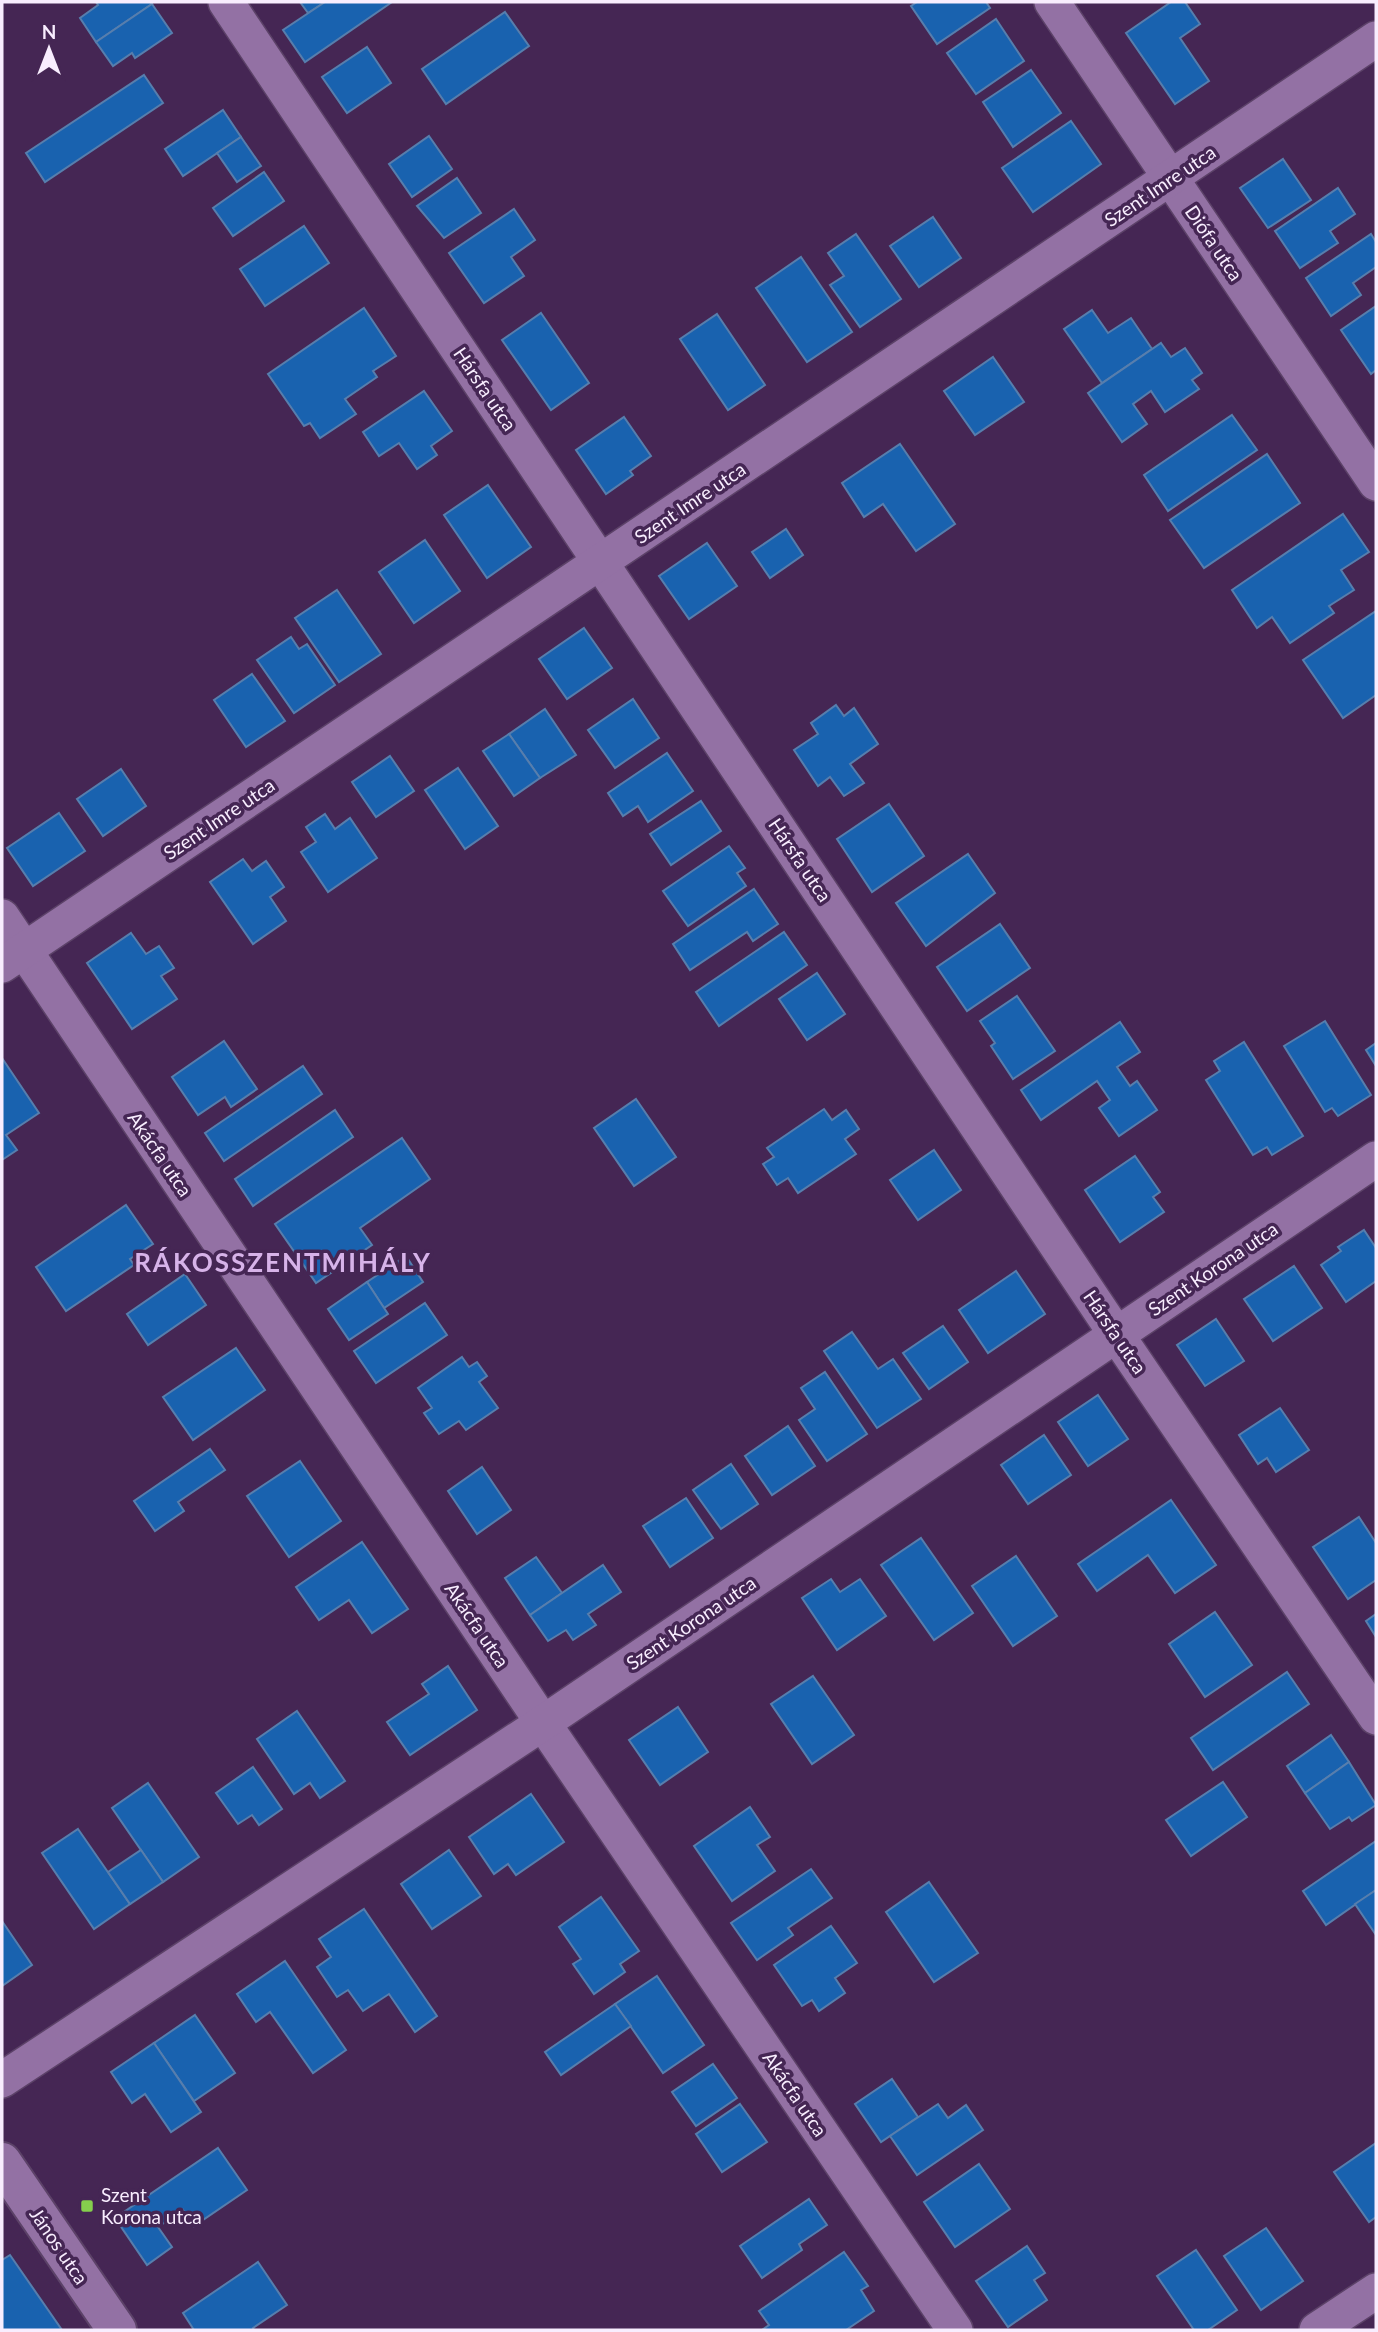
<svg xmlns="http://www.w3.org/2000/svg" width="1378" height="2332" font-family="Lato,sans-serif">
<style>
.building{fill:#1962af;stroke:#577ead;stroke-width:2}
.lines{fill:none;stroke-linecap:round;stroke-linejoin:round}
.minor-casing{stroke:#5c4268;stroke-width:38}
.tertiary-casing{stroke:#5c4268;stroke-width:42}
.minor{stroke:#9371a4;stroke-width:35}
.tertiary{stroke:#9371a4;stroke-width:38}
.poi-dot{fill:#85cf4d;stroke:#452654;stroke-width:2.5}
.labels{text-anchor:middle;stroke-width:7;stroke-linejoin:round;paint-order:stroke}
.street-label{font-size:19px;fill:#f8edfe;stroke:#452654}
.poi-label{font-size:19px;fill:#f8edfe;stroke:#452654;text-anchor:start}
.district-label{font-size:26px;font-weight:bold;letter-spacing:2px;fill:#d7b3e9;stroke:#452654}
</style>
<rect width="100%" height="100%" fill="#452654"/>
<g class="building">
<path d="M96 2H150L152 4 96 42 80 18 98 5Z"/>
<path d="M300 2H325L308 13Z"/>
<path d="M325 2H392L305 62 283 30Z"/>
<path d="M917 2H986L990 8 937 44 911 6Z"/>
<path d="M1171 2H1185L1200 24 1180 38 1209 81 1175 104 1126 33Z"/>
<path d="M152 4 172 33 135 58 132 53 113 66 96 42Z"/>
<path d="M505 12 529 46 446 104 422 69Z"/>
<path d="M996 19 1024 61 976 94 947 53Z"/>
<path d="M367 47 391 83 347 113 322 77Z"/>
<path d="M1031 70 1061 113 1013 147 983 102Z"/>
<path d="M144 75 163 103 45 182 26 153Z"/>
<path d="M223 110 241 137 183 176 165 149Z"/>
<path d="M1071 121 1101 164 1033 212 1002 168Z"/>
<path d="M429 136 452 169 412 197 389 164Z"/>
<path d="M241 137 261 166 237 182 217 153Z"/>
<path d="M1283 159 1311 200 1268 228 1240 188Z"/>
<path d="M264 172 284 201 233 236 213 208Z"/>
<path d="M457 178 481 213 444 238 417 206Z"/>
<path d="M1338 188 1355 214 1330 231 1338 243 1300 268 1275 231Z"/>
<path d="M514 209 535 240 511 257 524 276 484 303 449 253Z"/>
<path d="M933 217 961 258 919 287 890 246Z"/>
<path d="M304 226 329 263 265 306 240 269Z"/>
<path d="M856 234 901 299 860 327 830 285 844 276 828 253Z"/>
<path d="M1371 234 1376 242V267L1353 283 1361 295 1331 316 1306 278Z"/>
<path d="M801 257 852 332 807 362 756 288Z"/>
<path d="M1376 306V370L1371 374 1341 330Z"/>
<path d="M364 308 396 356 373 371 377 377 345 399 356 414 320 438 310 423 304 426 268 374Z"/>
<path d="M1092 310 1108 333 1131 318 1152 349 1102 383 1064 329Z"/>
<path d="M541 313 589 383 551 410 502 340Z"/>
<path d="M717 314 765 385 728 410 680 339Z"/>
<path d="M1161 343 1171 357 1185 348 1202 373 1192 380 1199 389 1165 412 1151 391 1133 404 1147 424 1122 442 1088 393Z"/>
<path d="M993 357 1024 402 975 435 944 391Z"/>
<path d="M424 391 452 431 431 446 437 455 417 469 399 443 379 456 363 432Z"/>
<path d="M1232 415 1257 450 1168 511 1144 475Z"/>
<path d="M624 417 651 456 630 471 633 475 606 494 576 450Z"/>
<path d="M900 444 955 524 916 551 883 504 864 517 842 483Z"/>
<path d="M1267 454 1300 503 1204 568 1170 520Z"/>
<path d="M488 485 531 547 487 578 444 515Z"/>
<path d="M1343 514 1369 552 1341 570 1354 590 1329 606 1334 613 1290 643 1272 617 1257 628 1232 590Z"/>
<path d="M786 529 803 555 770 578 752 552Z"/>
<path d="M425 540 460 591 414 623 379 572Z"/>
<path d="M707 543 737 586 689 619 659 576Z"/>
<path d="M337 590 381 654 339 682 295 618Z"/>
<path d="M1376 611V695L1343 718 1303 660Z"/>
<path d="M584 628 612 668 567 699 539 659Z"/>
<path d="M291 637 299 649 307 644 335 685 294 713 257 660Z"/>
<path d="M252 674 285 721 246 747 214 700Z"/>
<path d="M633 699 659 738 615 768 588 730Z"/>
<path d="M836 705 844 716 854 708 878 744 850 764 864 783 844 796 830 777 818 786 794 750 818 734 811 723Z"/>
<path d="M545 709 576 755 540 778 509 734Z"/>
<path d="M509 734 540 778 514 796 483 751Z"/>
<path d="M667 753 693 791 648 822 638 806 623 816 608 793Z"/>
<path d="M390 756 414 791 376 817 352 782Z"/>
<path d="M458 768 498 826 465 849 425 790Z"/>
<path d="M121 769 146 806 103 836 77 799Z"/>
<path d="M701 801 721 831 671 865 650 834Z"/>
<path d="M889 804 924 856 872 892 837 839Z"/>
<path d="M59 813 85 851 33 886 7 848Z"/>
<path d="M325 814 335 829 350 818 377 858 328 892 301 852 316 842 306 827Z"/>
<path d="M729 846 745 868 737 873 746 886 688 926 663 891Z"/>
<path d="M968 854 995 893 926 946 896 903Z"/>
<path d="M243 859 252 871 266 861 284 887 270 897 286 921 253 944 210 882Z"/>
<path d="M754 889 778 924 753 941 747 932 690 970 673 944Z"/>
<path d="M1000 924 1030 968 967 1011 937 967Z"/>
<path d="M784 932 807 965 719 1026 696 992Z"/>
<path d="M131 933 146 954 159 946 174 968 161 976 177 999 132 1029 87 963Z"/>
<path d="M817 973 845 1014 807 1040 779 999Z"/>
<path d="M1017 996 1055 1051 1013 1079 991 1046 995 1043 980 1021Z"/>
<path d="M1325 1021 1371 1095 1338 1116 1332 1108 1325 1112 1284 1046Z"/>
<path d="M1120 1022 1140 1052 1117 1067 1130 1086 1137 1081 1157 1110 1119 1136 1099 1108 1110 1100 1097 1081 1041 1120 1021 1090Z"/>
<path d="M224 1041 257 1089 231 1107 225 1097 198 1115 172 1077Z"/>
<path d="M1244 1042 1303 1136 1272 1155 1267 1147 1253 1155 1206 1080 1220 1071 1214 1061Z"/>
<path d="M1376 1043V1066L1366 1050Z"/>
<path d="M2 1058 39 1113 6 1135 17 1150 2 1160Z"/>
<path d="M303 1066 322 1094 224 1161 205 1133Z"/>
<path d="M636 1099 676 1157 634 1186 594 1128Z"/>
<path d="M824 1109 832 1120 846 1110 859 1129 845 1139 856 1154 798 1193 788 1178 777 1185 763 1164 774 1157 767 1148Z"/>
<path d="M335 1110 353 1137 253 1206 235 1179Z"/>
<path d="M402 1138 430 1179 360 1228 372 1245 316 1283 275 1224Z"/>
<path d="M934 1150 961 1190 918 1220 890 1180Z"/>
<path d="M1135 1156 1160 1192 1153 1197 1164 1212 1120 1242 1085 1190Z"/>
<path d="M126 1205 153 1244 130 1259 134 1265 66 1311 36 1267Z"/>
<path d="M1364 1230 1376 1248V1281L1346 1302 1321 1265 1341 1251 1338 1247Z"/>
<path d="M406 1256 423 1282 384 1308 367 1282Z"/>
<path d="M1294 1266 1322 1308 1273 1341 1244 1299Z"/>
<path d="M1016 1271 1045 1314 988 1353 959 1310Z"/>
<path d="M185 1274 206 1305 148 1345 127 1314Z"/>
<path d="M367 1282 388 1314 349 1340 328 1309Z"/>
<path d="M425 1303 447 1335 376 1383 354 1351Z"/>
<path d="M1216 1319 1244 1361 1205 1386 1177 1345Z"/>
<path d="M943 1326 968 1362 929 1389 903 1353Z"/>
<path d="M852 1332 878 1369 893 1359 921 1399 877 1428 824 1351Z"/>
<path d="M236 1348 265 1390 193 1440 163 1397Z"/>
<path d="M462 1357 469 1367 477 1362 487 1376 479 1382 498 1408 466 1430 459 1421 439 1434 424 1413 432 1408 418 1388Z"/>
<path d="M825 1372 867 1434 827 1461 799 1420 815 1409 801 1388Z"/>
<path d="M1098 1395 1128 1439 1088 1466 1058 1422Z"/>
<path d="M1280 1408 1309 1450 1276 1472 1267 1458 1258 1464 1239 1435Z"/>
<path d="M788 1426 815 1466 772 1495 745 1456Z"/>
<path d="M1044 1435 1071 1475 1028 1504 1001 1465Z"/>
<path d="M210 1449 225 1470 178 1502 184 1511 155 1531 134 1501Z"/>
<path d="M300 1461 341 1521 289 1557 247 1496Z"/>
<path d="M731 1464 758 1504 721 1529 693 1490Z"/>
<path d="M482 1467 511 1510 477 1534 448 1491Z"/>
<path d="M686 1498 713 1538 670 1567 643 1526Z"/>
<path d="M1171 1500 1216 1565 1175 1593 1148 1555 1097 1591 1078 1564Z"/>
<path d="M1359 1517 1376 1543V1580L1348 1599 1313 1547Z"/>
<path d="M921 1538 973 1613 934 1640 881 1565Z"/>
<path d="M362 1542 408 1609 372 1633 349 1600 319 1620 296 1587Z"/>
<path d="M1016 1556 1057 1616 1013 1646 972 1586Z"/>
<path d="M536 1557 562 1593 530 1615 505 1578Z"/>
<path d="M603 1565 621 1592 588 1614 596 1625 573 1640 566 1630 548 1641 530 1615Z"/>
<path d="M831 1579 840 1592 860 1579 886 1616 837 1650 802 1598Z"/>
<path d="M1215 1612 1252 1665 1205 1697 1169 1644Z"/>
<path d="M1376 1614V1637L1366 1621Z"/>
<path d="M448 1666 477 1710 410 1755 387 1722 429 1694 422 1684Z"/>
<path d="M1287 1672 1309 1704 1213 1770 1191 1738Z"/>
<path d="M813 1676 854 1735 812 1764 771 1704Z"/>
<path d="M678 1707 708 1752 660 1785 629 1740Z"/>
<path d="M297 1711 345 1781 320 1798 310 1783 294 1794 257 1739Z"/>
<path d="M1331 1735 1349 1762 1305 1793 1287 1766Z"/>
<path d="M1349 1762 1376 1805 1352 1821 1349 1817 1330 1829 1305 1793Z"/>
<path d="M253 1767 282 1809 259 1825 252 1815 238 1824 216 1793Z"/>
<path d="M1223 1782 1247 1817 1191 1856 1166 1820Z"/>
<path d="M148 1783 199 1857 163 1882 112 1808Z"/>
<path d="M531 1794 564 1842 516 1875 508 1864 494 1874 469 1837Z"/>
<path d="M750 1807 770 1837 757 1845 775 1871 732 1901 694 1846Z"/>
<path d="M78 1829 130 1904 94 1929 42 1853Z"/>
<path d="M1376 1841V1890L1326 1925 1303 1891Z"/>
<path d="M141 1850 163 1882 130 1904 108 1872Z"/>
<path d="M449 1850 481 1896 432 1929 401 1884Z"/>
<path d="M811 1869 832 1898 788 1928 793 1935 757 1960 731 1923Z"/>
<path d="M929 1882 978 1953 934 1982 886 1912Z"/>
<path d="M1376 1890V1935L1355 1904Z"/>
<path d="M601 1897 639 1951 620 1964 625 1972 594 1994 573 1964 581 1959 559 1927Z"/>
<path d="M364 1909 437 2016 415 2032 389 1994 363 2011 348 1990 337 1997 317 1967 331 1957 319 1939Z"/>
<path d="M2 1921 32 1965 2 1986Z"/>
<path d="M831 1926 857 1963 835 1978 845 1993 819 2011 812 2000 802 2006 774 1965Z"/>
<path d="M285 1961 346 2050 313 2073 270 2012 256 2022 237 1994Z"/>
<path d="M657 1976 704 2045 663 2073 615 2004Z"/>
<path d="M615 2004 631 2026 561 2075 545 2052Z"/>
<path d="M195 2015 235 2073 194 2101 154 2043Z"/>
<path d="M154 2043 201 2112 171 2132 145 2094 132 2103 111 2072Z"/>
<path d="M713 2064 737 2098 696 2126 672 2092Z"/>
<path d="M892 2079 918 2117 881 2142 855 2104Z"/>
<path d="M740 2104 767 2142 722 2172 696 2134Z"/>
<path d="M938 2104 948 2118 966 2105 983 2130 917 2175 890 2136Z"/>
<path d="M1376 2143V2217L1369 2222 1334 2172Z"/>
<path d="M218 2148 247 2190 194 2226 183 2210 158 2227 172 2247 147 2265 115 2218Z"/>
<path d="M979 2164 1010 2209 955 2247 924 2202Z"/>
<path d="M809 2199 827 2225 799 2244 802 2250 762 2278 740 2246Z"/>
<path d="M1266 2228 1303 2281 1261 2310 1224 2256Z"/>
<path d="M1027 2246 1045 2273 1034 2280 1047 2300 1008 2327 976 2281Z"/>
<path d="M1196 2250 1237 2310 1208 2330H1194L1157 2276Z"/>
<path d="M844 2252 868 2286 861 2290 874 2311 846 2330H762L769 2325 759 2311Z"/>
<path d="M10 2255 62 2330H2V2260Z"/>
<path d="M258 2262 287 2305 253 2328 254 2330H194L183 2313Z"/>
</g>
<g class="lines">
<g class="minor-casing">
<g id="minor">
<path d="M226 2 1116 1334 1376 1717"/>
<path d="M1052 2 1376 483"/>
<path d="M2 917 543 1723 955 2330"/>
<path d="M2 965 1376 39"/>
<path d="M2 2080 543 1723 1376 1159"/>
<path d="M1317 2330 1376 2291"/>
</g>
</g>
<g class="tertiary-casing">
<path id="tertiary" d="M2 2162 117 2330"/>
</g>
<use href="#minor" class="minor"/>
<use href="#tertiary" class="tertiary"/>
</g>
<rect class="poi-dot" x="80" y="2199" width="14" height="14" rx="3.5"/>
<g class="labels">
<g class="street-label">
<text transform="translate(1160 186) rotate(-34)" y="7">Szent Imre utca</text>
<text transform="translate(1214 243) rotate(56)" y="7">Diófa utca</text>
<text transform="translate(485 389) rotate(56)" y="7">Hársfa utca</text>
<text transform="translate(690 503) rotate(-34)" y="7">Szent Imre utca</text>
<text transform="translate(219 819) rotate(-34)" y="7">Szent Imre utca</text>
<text transform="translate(800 860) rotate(56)" y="7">Hársfa utca</text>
<text transform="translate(160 1154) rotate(56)" y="7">Akácfa utca</text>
<text transform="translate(1213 1269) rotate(-34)" y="7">Szent Korona utca</text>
<text transform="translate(1115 1332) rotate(56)" y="7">Hársfa utca</text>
<text transform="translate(691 1623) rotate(-34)" y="7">Szent Korona utca</text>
<text transform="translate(477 1625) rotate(56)" y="7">Akácfa utca</text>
<text transform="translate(795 2094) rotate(56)" y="7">Akácfa utca</text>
<text transform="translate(59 2246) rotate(56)" y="7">János utca</text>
</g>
<g class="poi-label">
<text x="101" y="2202">Szent<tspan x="101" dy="22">Korona utca</tspan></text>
</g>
<g class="district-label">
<text x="283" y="1272">RÁKOSSZENTMIHÁLY</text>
</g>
</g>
<rect width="1378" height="2332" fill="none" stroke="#f8edfe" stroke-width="7"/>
<g transform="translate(49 49)" stroke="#452654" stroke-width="5" paint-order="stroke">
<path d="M0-5L12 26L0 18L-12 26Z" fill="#f8edfe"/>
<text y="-10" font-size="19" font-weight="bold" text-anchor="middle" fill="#f8edfe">N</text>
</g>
</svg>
